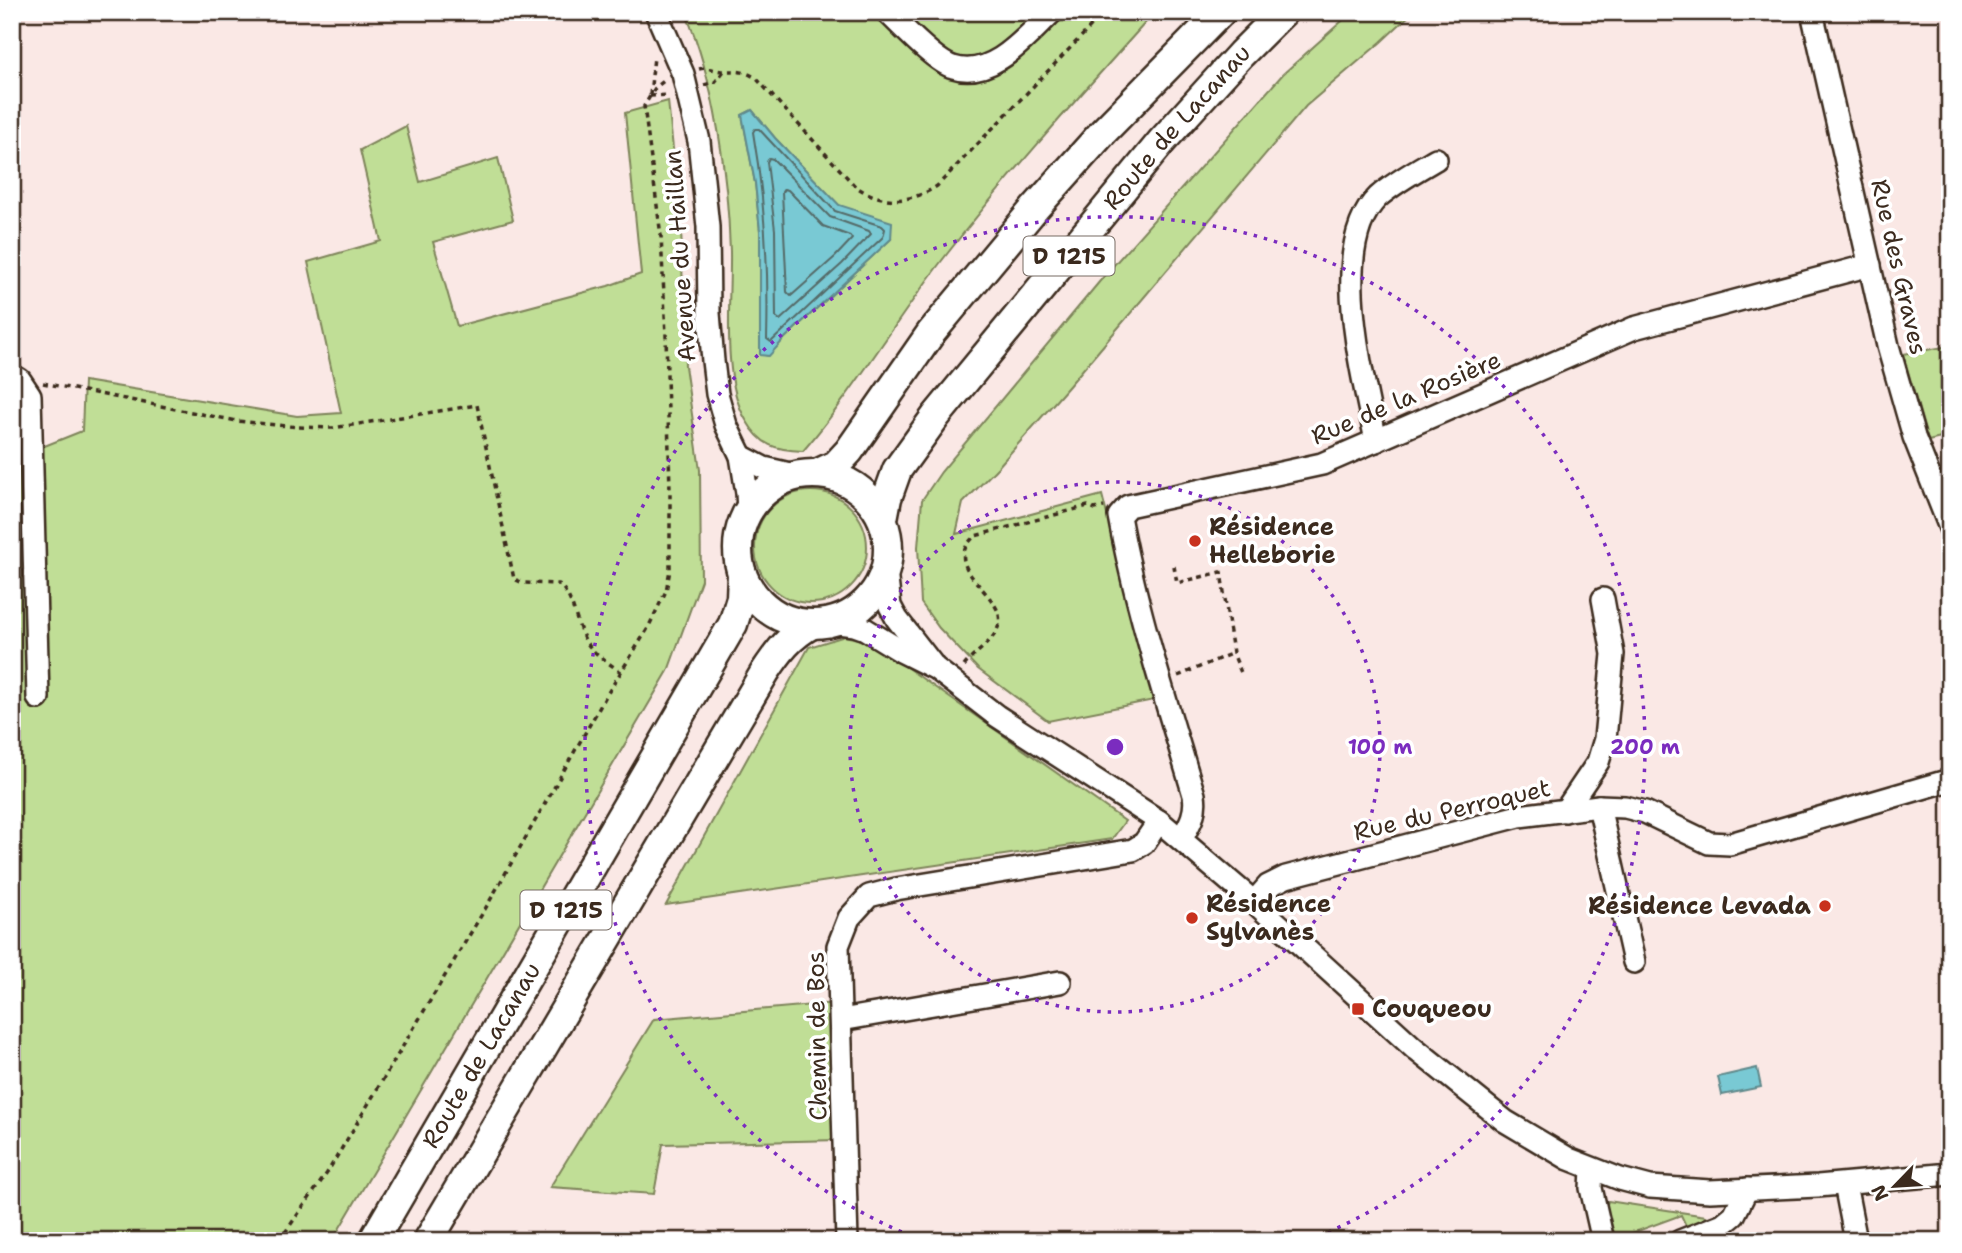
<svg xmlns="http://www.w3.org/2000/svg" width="1962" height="1253" font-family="'Shantell Sans',sans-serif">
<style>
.green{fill:#c0de96;stroke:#7e845a;stroke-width:2;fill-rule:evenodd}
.water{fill:#79c9d4;stroke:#60898b;stroke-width:2}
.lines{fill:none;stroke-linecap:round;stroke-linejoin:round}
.shore{stroke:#546a67;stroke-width:2}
.minor-casing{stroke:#3b2a1e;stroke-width:26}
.major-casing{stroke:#3b2a1e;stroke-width:33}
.path{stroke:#3b2a1e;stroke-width:3.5;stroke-dasharray:5 5;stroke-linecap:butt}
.minor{stroke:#fff;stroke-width:21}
.major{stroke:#fff;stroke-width:28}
.ring{fill:none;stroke:#7b2cbf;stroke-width:3.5;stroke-dasharray:3.5 7}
.poi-dot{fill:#c8321e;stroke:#fff;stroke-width:2.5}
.labels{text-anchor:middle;stroke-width:7;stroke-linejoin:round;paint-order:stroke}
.shield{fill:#fff;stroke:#766a62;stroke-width:2}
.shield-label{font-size:23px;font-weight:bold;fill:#3b2a1e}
.street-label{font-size:24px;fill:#3b2a1e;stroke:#fff}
.poi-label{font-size:24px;font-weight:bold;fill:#3b2a1e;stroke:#fff;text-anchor:start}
.centre{fill:#7b2cbf;stroke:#fff;stroke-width:3.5}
.ring-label{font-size:21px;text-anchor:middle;font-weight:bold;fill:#7b2cbf;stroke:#fff;stroke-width:7;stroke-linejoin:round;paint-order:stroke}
</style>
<rect width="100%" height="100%" fill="#fae8e5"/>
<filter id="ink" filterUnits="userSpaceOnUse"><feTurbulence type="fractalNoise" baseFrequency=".0143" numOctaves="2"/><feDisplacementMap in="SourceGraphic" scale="14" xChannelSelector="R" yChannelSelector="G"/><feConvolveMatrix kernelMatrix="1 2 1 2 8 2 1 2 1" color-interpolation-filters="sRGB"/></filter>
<g filter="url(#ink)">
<g class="green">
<path d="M685 12H1155C1084 91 1013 169 947 254 897 318 856 389 803 451 775 450 761 446 746 420 721 379 731 300 730 252 728 178 715 80 685 12ZM752 110 775 138 839 205 891 239 785 338 768 356 760 354V231L755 183 742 115Z"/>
<path d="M1352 12H1413L1381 42 1306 106 1068 387 998 467 963 503 956 534 1102 495 1154 700 1048 721 978 669 939 628 921 603 918 547 922 500 941 472 1105 275 1283 74Z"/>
<path d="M668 101 681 225 685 366 700 470 701 580 668 671 332 1241H12V459L82 431 84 381 297 416 341 413 308 262 381 241 360 150 406 126 420 182 498 158 513 220 433 242 457 326 608 286 641 274 625 113Z"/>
<path d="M1950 346V436L1928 441 1903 354Z"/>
<circle cx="811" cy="547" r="56"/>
<path d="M845 636 866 641 889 655 1125 821 1112 839 666 905 809 647Z"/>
<path d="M835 1003 839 1140 663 1144 654 1194 550 1187 654 1019Z"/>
<path d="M1608 1201 1706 1216 1713 1221 1688 1230 1681 1215 1616 1239 1606 1207Z"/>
</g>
<g class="water">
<path d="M752 110 775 138 839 205 892 222 891 239 785 338 769 356 760 355V231L755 183 742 115Z"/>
<path d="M1757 1068 1761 1087 1722 1095 1718 1077Z"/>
</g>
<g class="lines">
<g class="shore">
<path d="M755 129H759L835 211 882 226 885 229 883 237 771 342 767 339C769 268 765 201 753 132Z"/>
<path d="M769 158 773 159 830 217 869 231 871 234 842 264 780 320 776 317 775 230 767 162Z"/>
<path d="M784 189 788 190 823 226 850 236 852 239 835 257 791 296 787 292 782 192Z"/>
</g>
<g class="minor-casing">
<g id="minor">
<path d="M656 12 683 74 699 141 708 227 709 313 713 361 717 394 726 425 741 456 747 493 748 511"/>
<path d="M887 12C902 26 935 62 953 67 992 80 1027 36 1052 12"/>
<path d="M1812 12 1888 346 1914 437 1950 528"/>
<path d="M12 375 20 380 30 395 38 698"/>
<path d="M1376 441C1364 379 1327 246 1378 197 1395 182 1417 170 1436 159"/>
<path d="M741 456 764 468 794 475"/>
<path d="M886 571 890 606 897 619 932 664"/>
<path d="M830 622 854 625 865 629 901 651 935 668 997 716 1159 821 1254 902 1414 1048 1505 1121 1569 1159 1620 1179 1650 1187 1710 1191 1818 1186 1950 1174"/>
<path d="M1599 806 1634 962"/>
<path d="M1565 811 1598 762 1605 739 1613 654 1603 599"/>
<path d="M1182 838C1190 824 1197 812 1194 795 1167 704 1136 609 1119 516L1128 506 1322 464 1634 328 1870 265"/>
<path d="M1254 902 1268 886 1286 877 1519 816 1599 806 1625 807 1645 812 1709 843 1730 844 1950 780"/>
<path d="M841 1020 1060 982"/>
<path d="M1592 1169 1591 1188 1603 1241"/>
<path d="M1845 1184 1856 1241"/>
<path d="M847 1241 838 946 849 918 869 896 896 889 1133 850 1144 843 1159 821"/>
<path d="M1680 1241 1723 1224 1734 1215 1747 1189"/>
</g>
</g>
<g class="major-casing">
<g id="major">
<path d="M819 473 836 465 849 451 931 333 1035 208 1104 131 1221 12"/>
<circle cx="813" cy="549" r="75"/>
<path id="s1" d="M883 519 887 498 897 470 936 416 1162 141 1241 54 1283 12"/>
<path id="s2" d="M373 1241 733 624 741 598 742 574"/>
<path d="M428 1241 765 672C779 651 790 636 812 624"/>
</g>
</g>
<g class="path">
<path d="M699 69C708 67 713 70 722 71 736 71 743 70 756 78L855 186C882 205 911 203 937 186L1105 12"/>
<path d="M704 85 715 82 724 71"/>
<path d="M650 95 654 57"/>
<path d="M650 96 669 95"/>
<path d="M43 383 237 421 298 427 333 428 477 405 514 579 523 583 559 584C575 599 575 625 587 643 595 655 610 664 621 672"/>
<path d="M1174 566 1177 583 1221 572 1233 653 1242 675"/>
<path d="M964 666C974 653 996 640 999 624 1006 594 937 569 975 536L1088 506 1095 509 1104 507"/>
<path d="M1178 676 1233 653"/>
<path d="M279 1241 327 1173 488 904 606 696 647 630 666 591 670 570V491L666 335 661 236 644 106 655 88 665 80"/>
</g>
<use href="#minor" class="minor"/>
<use href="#major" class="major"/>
</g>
</g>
<g class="ring">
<circle cx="1115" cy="747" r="265"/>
<path d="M921 1240A530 530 0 1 1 1309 1240"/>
</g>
<g class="poi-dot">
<circle cx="1195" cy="541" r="7"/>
<circle cx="1825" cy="906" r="7"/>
<circle cx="1192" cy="918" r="7"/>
<rect x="1351" y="1002" width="14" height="14" rx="3.5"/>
</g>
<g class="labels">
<g class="shield">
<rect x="1023.5" y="236.5" width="91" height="39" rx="5"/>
<rect x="520.5" y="890.5" width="91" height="39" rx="5"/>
</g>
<g class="shield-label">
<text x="1069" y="264">D 1215</text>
<text x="566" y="918">D 1215</text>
</g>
<g class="street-label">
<text dy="8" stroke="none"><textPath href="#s1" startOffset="494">Route de Lacanau</textPath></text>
<text transform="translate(680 256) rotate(-94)" y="8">Avenue du Haillan</text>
<text transform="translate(1899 267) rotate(77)" y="8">Rue des Graves</text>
<text transform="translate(1406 398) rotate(-23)" y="8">Rue de la Rosière</text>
<text transform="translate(1452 810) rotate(-13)" y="8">Rue du Perroquet</text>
<text transform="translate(817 1036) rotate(-91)" y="8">Chemin de Bos</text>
<text dy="8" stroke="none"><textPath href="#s2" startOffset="215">Route de Lacanau</textPath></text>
</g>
<g class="poi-label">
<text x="1209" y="535">Résidence<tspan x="1209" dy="28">Helleborie</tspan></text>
<text x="1206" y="912">Résidence<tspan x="1206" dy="28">Sylvanès</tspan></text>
<text x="1811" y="914" text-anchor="end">Résidence Levada</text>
<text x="1372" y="1017">Couqueou</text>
</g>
</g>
<circle cx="1115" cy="747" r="10" class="centre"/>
<g class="ring-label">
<text x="1380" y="754">100 m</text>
<text x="1645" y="754">200 m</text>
</g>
<rect width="1962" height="1253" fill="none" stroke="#fff" stroke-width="42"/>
<rect x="21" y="21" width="1920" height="1211" fill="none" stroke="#3b2a1e" stroke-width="2.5" filter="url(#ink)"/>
<g transform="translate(1895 1186) rotate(245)" stroke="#ffffff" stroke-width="5" paint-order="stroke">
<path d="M0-5L12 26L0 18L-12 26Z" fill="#3b2a1e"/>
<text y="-10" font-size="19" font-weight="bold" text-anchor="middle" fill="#3b2a1e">N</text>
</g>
</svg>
